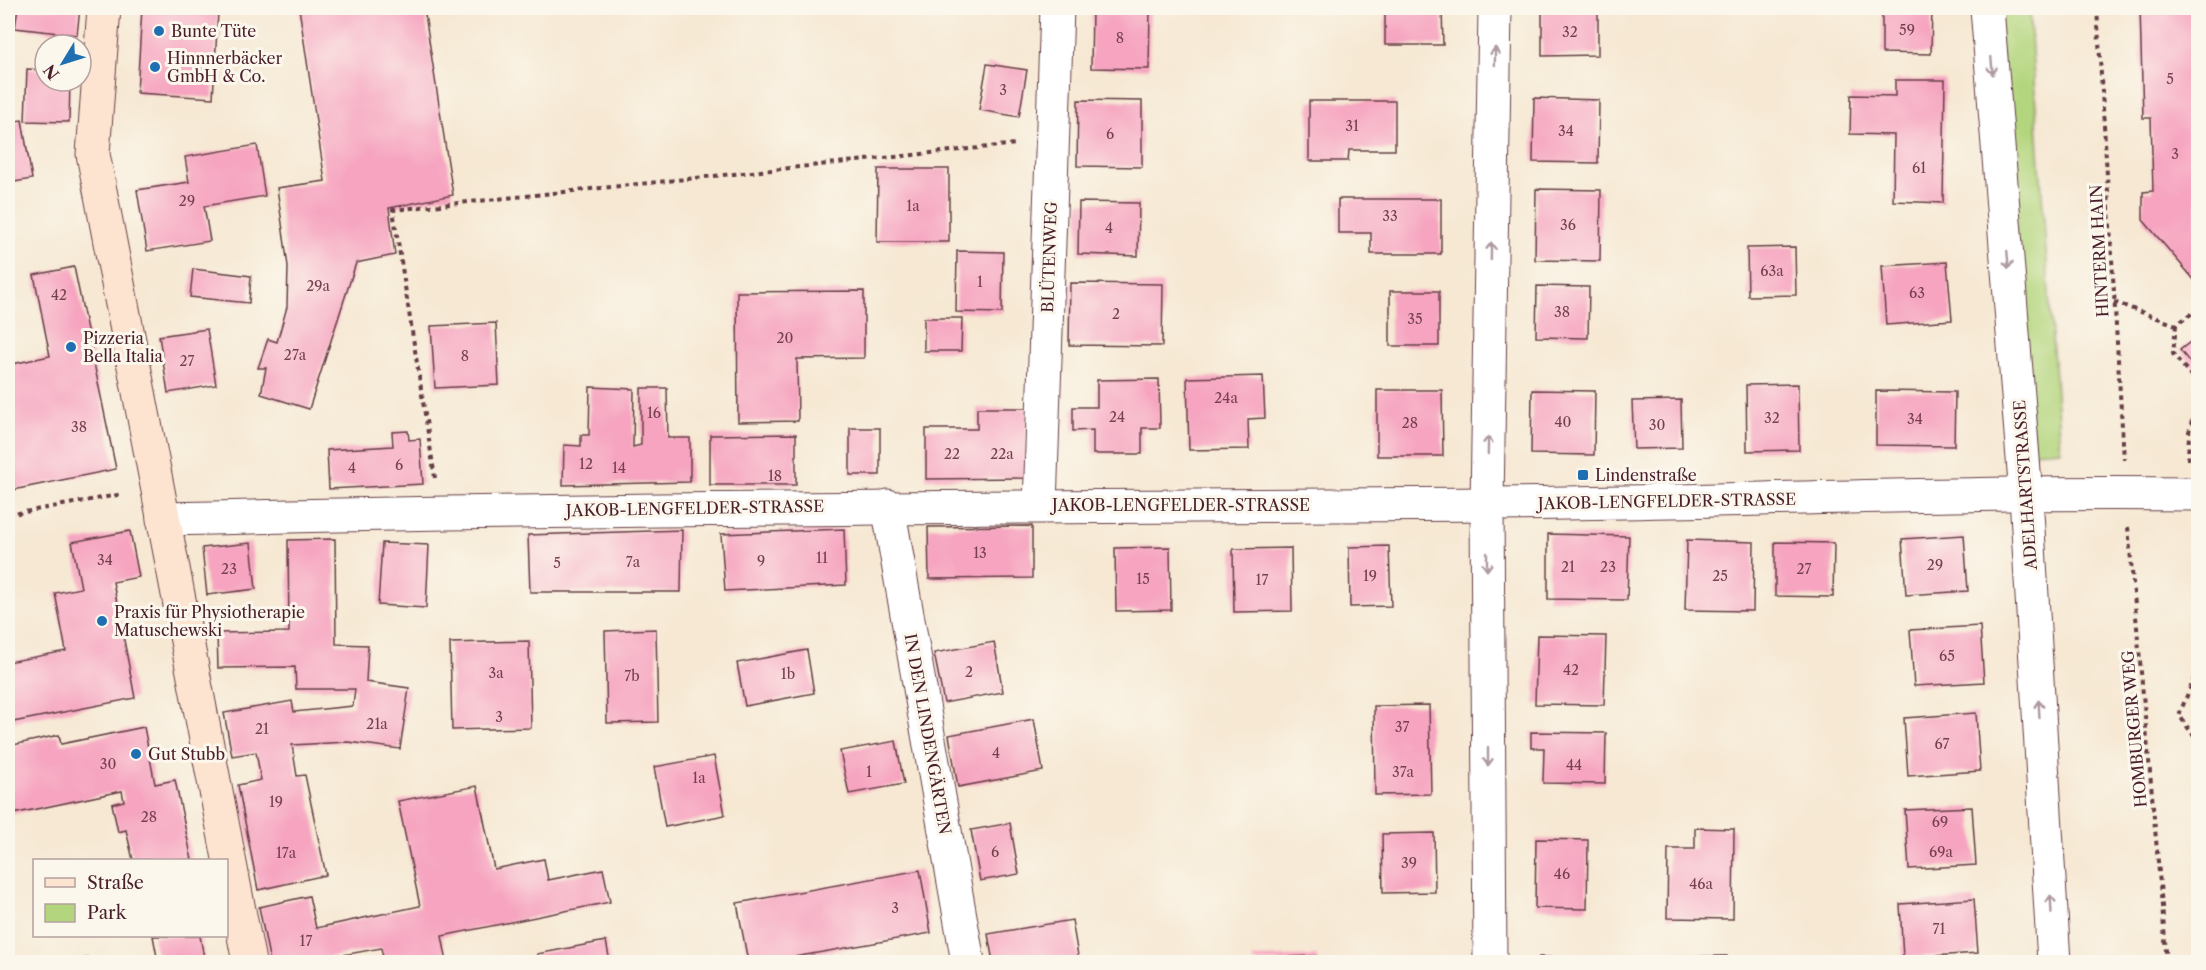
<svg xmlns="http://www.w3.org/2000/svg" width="2206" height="970" font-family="'Libre Caslon Text',serif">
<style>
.green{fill:#b3d57d;stroke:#7e7a54;stroke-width:1.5}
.building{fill:#f6a4c0}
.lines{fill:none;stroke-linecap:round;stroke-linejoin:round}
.street-casing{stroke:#643d44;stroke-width:35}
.secondary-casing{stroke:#643d44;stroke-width:35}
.path{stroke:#643d44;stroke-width:4;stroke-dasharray:4.5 4.5;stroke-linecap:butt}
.street{stroke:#fff;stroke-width:33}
.secondary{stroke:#fde4d0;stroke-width:33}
.oneway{stroke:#ae9aa0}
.poi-dot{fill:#1f6fb2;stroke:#fbf7ec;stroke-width:2}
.labels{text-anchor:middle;stroke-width:6;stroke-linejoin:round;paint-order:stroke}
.number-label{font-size:14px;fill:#754050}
.poi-label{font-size:16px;fill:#4a1f2b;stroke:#fbf7ec;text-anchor:start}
.street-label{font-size:16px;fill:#4a1f2b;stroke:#fbf7ec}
</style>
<rect width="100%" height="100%" fill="#fbf7ec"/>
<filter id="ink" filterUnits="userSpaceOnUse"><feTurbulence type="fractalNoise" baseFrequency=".0167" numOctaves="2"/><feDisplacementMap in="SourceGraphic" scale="12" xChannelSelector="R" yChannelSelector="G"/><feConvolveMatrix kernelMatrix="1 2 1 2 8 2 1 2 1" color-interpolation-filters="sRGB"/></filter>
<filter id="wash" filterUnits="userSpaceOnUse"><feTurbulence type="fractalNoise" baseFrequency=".008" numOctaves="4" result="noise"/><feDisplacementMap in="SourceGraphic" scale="24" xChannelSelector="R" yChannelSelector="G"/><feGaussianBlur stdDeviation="1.35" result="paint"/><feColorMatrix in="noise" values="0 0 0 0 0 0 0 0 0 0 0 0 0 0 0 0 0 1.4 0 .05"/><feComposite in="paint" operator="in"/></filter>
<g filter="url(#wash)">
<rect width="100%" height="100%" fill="#f6e8d3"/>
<path class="green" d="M1998 8H2029L2060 450 2033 452Z"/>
<g id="blocks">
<g class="building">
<path d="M18 8H80L77 35 15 28Z"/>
<path d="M142 8 218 12 213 98 137 93Z"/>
<path d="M299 8H424L453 195 389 208 395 255 356 263 309 409 261 394 266 368H258L268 339 277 342 287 307 288 266 277 188 325 181Z"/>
<path d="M1092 8H1150L1149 69 1091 68Z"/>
<path d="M1385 8H1442L1443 45H1385Z"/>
<path d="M1542 8H1598V55L1542 56Z"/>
<path d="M1882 8H1932L1931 54 1882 53Z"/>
<path d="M2140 8H2198L2197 283 2143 220V192L2153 191 2151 118H2143Z"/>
<path d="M987 64 1027 70 1019 117 979 110Z"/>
<path d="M27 69 45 70V81H70L69 122 25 121Z"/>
<path d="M1895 80H1945L1943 203 1893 201 1894 135 1850 134 1851 95 1895 96Z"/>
<path d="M1534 98 1599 100 1598 163 1533 162Z"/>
<path d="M1078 100 1142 101V167L1077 166Z"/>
<path d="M1309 101H1395V150H1349L1348 161H1309Z"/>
<path d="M22 120 32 179 8 183V122Z"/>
<path d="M257 145 265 196 204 206 210 241 147 251 137 190 189 182 185 157Z"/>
<path d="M878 169H949V242H877Z"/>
<path d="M1536 189 1601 190 1600 261 1535 260Z"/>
<path d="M1338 199H1441V254H1371V233H1338Z"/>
<path d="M1079 202 1139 203 1138 256 1078 254Z"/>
<path d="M1795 247 1796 295 1748 296 1747 248Z"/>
<path d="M957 251 1003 252 1002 313 956 312Z"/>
<path d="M1947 262 1952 320 1886 325 1882 266Z"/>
<path d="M74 267 116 469 8 491V350L12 364 50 356 34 275Z"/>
<path d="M193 269 251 276 249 303 190 297Z"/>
<path d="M1070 283 1163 284 1162 346 1069 345Z"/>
<path d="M1537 286 1589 287 1588 338 1536 337Z"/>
<path d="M864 291V358L797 359 798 421 738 422 737 292Z"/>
<rect x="1390" y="291" width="49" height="55"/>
<path d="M924 318H962L961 351H924Z"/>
<path d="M496 323 499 385 435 388 431 326Z"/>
<path d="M207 329 216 385 168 393 159 336Z"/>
<path d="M2198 336V373L2180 350Z"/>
<path d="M1263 376 1265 418 1248 419 1249 449 1189 450 1187 378Z"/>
<path d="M1159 379 1160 428H1142V454H1093V430L1073 431V407H1097V380Z"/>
<path d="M1798 384 1799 450 1747 451 1746 385Z"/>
<path d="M590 387 634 389 633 447 641 445V388H667L668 438H690V482L563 485 564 445 581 446V435H589Z"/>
<path d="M1377 390H1442L1443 456H1377Z"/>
<path d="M1532 390 1595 391 1594 455 1531 454Z"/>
<path d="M1876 391 1955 392 1954 446 1876 445Z"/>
<path d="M1681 400 1682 448 1634 449 1632 401Z"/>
<path d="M977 408H1027V478L926 479V429H977Z"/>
<rect x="850" y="428" width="30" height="47"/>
<path d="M408 431 409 440 420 439 423 484 329 489 327 450 393 446 392 432Z"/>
<path d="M796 434V485H710V435Z"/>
<path d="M1032 526V578L929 579 928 527Z"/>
<path d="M844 529 846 585 725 591 721 534Z"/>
<path d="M682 530 681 592H530L528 535Z"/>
<path d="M130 531 139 577 113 582 135 698 8 723V662L66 651 55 593 81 588 72 542Z"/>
<path d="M1548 534 1629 536 1627 600 1548 599Z"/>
<path d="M1964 535 1968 591 1906 595 1902 539Z"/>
<path d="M335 539 336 644 368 645 366 682 409 688 400 749 348 742 292 745 297 776 305 775 326 875 258 890 238 785 261 780 256 752 232 756 224 713 292 701 294 712 353 706 355 689H296L295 667 218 668 217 633 289 632 288 540Z"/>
<path d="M1687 540 1754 542 1753 611 1685 610Z"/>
<path d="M1775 542 1834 543 1833 597 1775 596Z"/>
<path d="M251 543 256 589 207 595 202 548Z"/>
<path d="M382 543 429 545 426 608 378 605Z"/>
<path d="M1389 546 1391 606 1350 607 1349 547Z"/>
<path d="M1170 547 1171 610 1116 611 1115 548Z"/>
<path d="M1291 548 1292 611 1234 612 1233 549Z"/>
<path d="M1980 626 1984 682 1914 686 1910 630Z"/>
<path d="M656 629 658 722 607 723 605 631Z"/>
<path d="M1537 635 1606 636 1604 705 1535 704Z"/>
<path d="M529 641 531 728 452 730 450 643Z"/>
<path d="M994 642 1003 692 944 703 934 653Z"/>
<path d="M807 650 814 693 745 706 737 663Z"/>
<path d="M1429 705 1431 794 1375 795 1374 706Z"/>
<path d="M1976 713 1980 771 1908 776 1904 718Z"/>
<path d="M1034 719 1043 771 958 787 949 735Z"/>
<path d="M144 727 155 784 175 780 192 860H133L126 830 118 832 112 804 124 801 122 791 8 815V746L59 735 61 744Z"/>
<path d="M1531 732 1606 733 1605 784 1543 783 1544 748H1531Z"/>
<path d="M896 741 904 784 849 794 840 751Z"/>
<path d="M714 756 725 815 665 827 654 767Z"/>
<path d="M477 786 494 869 544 859 548 880 603 869 610 902 442 936 447 962H384L381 948 304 962H270L259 907 309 896 316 928 420 906 398 801Z"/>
<path d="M1972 807 1976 865 1909 869 1905 810Z"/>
<path d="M1010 823 1019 874 980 881 971 830Z"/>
<path d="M1695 828 1734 829 1733 919 1667 918 1668 849H1695Z"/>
<path d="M1434 833 1435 892 1383 893 1382 834Z"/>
<path d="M1536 839 1588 840 1587 909 1535 908Z"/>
<path d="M920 870 931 933 766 962H748L737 903Z"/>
<path d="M1974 899 1978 953 1903 958 1900 904Z"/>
<path d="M1072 920 1079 962H993L988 934Z"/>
<path d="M153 936H200L205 962H158Z"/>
<path d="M606 941 610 962H538L537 954Z"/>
<path d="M1317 956V962H1253V958Z"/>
<path d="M1727 956V962H1658V957Z"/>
<path d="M1539 957 1591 958V962H1539Z"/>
<path d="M88 958 89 962H68V961Z"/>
</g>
</g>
</g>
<g filter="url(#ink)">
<use href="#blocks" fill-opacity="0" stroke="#643d44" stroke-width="1.5"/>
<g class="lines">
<g class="street-casing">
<g id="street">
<path d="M1987 8 2026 496 2054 962"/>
<path d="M888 506 968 962"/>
<path d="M1040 506 1057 8"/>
<path d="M163 519C603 508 1043 507 1483 504 1721 502 1960 491 2198 494"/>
<path d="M1490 962 1487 504 1495 8"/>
</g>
</g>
<g class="secondary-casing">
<path id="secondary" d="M104 8 93 154 249 962"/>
</g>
<g class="path">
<path d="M2097 8 2124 460"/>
<path d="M2114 302 2176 325 2198 309"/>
<path d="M2176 325 2173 354 2198 384"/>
<path d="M2188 460 2189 432 2198 396"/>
<path d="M435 478 393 210 1017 144"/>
<path d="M8 515 123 494"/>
<path d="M2128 527 2167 962"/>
<path d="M2198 669 2179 715 2198 742"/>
</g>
<use href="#street" class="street"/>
<use href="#secondary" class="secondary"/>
</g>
<defs><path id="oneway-shaft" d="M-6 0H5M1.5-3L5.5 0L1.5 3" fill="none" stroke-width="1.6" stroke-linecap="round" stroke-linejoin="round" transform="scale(1.5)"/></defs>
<g class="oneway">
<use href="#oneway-shaft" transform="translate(1495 56) rotate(-89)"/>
<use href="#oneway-shaft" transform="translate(1992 66) rotate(85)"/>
<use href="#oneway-shaft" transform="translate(1491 251) rotate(-89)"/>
<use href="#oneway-shaft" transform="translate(2008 260) rotate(85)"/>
<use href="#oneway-shaft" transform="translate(1488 445) rotate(-89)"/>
<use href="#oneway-shaft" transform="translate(1487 562) rotate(90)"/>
<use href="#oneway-shaft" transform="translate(2039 709) rotate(-93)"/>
<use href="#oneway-shaft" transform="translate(1488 757) rotate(90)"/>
<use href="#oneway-shaft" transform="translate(2051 904) rotate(-93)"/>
</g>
</g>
<g class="poi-dot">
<circle cx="159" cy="31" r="6"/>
<circle cx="155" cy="67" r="6"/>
<circle cx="71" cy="347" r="6"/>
<rect x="1577" y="469" width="12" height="12" rx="3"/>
<circle cx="102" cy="621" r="6"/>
<circle cx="136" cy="754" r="6"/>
</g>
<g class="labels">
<g class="number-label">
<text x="1907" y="35">59</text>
<text x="1570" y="37">32</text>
<text x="1120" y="43">8</text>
<text x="2170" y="84">5</text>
<text x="1003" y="95">3</text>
<text x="1352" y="131">31</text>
<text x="1566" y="136">34</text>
<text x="1110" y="139">6</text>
<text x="2175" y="159">3</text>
<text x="1919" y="173">61</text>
<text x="187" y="206">29</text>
<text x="913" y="211">1a</text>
<text x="1390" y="221">33</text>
<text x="1568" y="230">36</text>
<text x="1109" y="233">4</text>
<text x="1772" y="276">63a</text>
<text x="980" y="287">1</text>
<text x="318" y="291">29a</text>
<text x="1917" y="298">63</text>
<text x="59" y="300">42</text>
<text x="1562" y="317">38</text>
<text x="1116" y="319">2</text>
<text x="1415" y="324">35</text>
<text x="785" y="343">20</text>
<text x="295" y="360">27a</text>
<text x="465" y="361">8</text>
<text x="187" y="366">27</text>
<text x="1226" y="403">24a</text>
<text x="654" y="418">16</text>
<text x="1117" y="422">24</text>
<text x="1772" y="423">32</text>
<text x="1915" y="424">34</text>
<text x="1563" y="427">40</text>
<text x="1410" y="428">28</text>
<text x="1657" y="430">30</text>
<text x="79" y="432">38</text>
<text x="952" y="459">22</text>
<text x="1002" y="459">22a</text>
<text x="586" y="469">12</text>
<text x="399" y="470">6</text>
<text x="352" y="473">4</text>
<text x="619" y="473">14</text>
<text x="775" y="481">18</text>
<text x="980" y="558">13</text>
<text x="822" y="563">11</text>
<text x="105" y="565">34</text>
<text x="761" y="566">9</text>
<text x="633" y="567">7a</text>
<text x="557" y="568">5</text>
<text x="1935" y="570">29</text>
<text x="1568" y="572">21</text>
<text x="1608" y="572">23</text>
<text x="229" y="574">23</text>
<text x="1804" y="574">27</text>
<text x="1370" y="581">19</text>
<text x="1720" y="581">25</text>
<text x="1143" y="584">15</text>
<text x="1262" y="585">17</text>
<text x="1947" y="661">65</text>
<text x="1571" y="675">42</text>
<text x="969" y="677">2</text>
<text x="496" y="678">3a</text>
<text x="788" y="679">1b</text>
<text x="632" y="681">7b</text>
<text x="499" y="722">3</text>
<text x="377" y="729">21a</text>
<text x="1402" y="732">37</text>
<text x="262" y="734">21</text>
<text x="1942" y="749">67</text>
<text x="996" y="758">4</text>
<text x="108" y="769">30</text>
<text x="1574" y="770">44</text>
<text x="869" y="777">1</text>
<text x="1403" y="777">37a</text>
<text x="699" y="783">1a</text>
<text x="276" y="807">19</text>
<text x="149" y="822">28</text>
<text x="1940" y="827">69</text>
<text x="995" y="857">6</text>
<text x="1941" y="857">69a</text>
<text x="286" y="858">17a</text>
<text x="1409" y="868">39</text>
<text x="1562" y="879">46</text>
<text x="1701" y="889">46a</text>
<text x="895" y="913">3</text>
<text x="1939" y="934">71</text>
<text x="306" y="946">17</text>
</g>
<g class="poi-label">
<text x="171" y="37">Bunte Tüte</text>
<text x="167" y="64">Hinnnerbäcker<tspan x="167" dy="18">GmbH &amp; Co.</tspan></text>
<text x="83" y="344">Pizzeria<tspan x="83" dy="18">Bella Italia</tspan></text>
<text x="1595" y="481">Lindenstraße</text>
<text x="114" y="618">Praxis für Physiotherapie<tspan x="114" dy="18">Matuschewski</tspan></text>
<text x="148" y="760">Gut Stubb</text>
</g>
<g class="street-label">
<text transform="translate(2099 251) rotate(-93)" y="6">HINTERM HAIN</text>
<text transform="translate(1049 257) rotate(-88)" y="6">BLÜTENWEG</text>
<text transform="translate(2025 485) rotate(-94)" y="6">ADELHARTSTRASSE</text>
<text transform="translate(1667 501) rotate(-1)" y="6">JAKOB-LENGFELDER-STRASSE</text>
<text x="1181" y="511">JAKOB-LENGFELDER-STRASSE</text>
<text transform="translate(695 508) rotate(-1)" y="6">JAKOB-LENGFELDER-STRASSE</text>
<text transform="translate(2134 729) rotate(-95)" y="6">HOMBURGER WEG</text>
<text transform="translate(928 734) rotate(80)" y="6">IN DEN LINDENGÄRTEN</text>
</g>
</g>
<rect width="2206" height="970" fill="none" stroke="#fbf7ec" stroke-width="30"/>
<rect x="33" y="859" width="195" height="78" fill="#fbf7ec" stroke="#b4a19f" stroke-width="1.5"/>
<rect x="45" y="878" width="30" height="9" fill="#fde4d0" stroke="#b4a19f" stroke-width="1.5"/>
<text x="87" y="889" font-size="18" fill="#4a1f2b">Straße</text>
<rect x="45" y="904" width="30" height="18" fill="#b3d57d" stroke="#b4a19f" stroke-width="1.5"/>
<text x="87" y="919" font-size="18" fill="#4a1f2b">Park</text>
<g transform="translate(63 63) rotate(232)"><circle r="28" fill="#fbf7ec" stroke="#b4a19f" stroke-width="1.5"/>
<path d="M0-4.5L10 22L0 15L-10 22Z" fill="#1f6fb2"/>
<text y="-9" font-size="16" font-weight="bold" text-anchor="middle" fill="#4a1f2b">N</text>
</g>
</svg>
